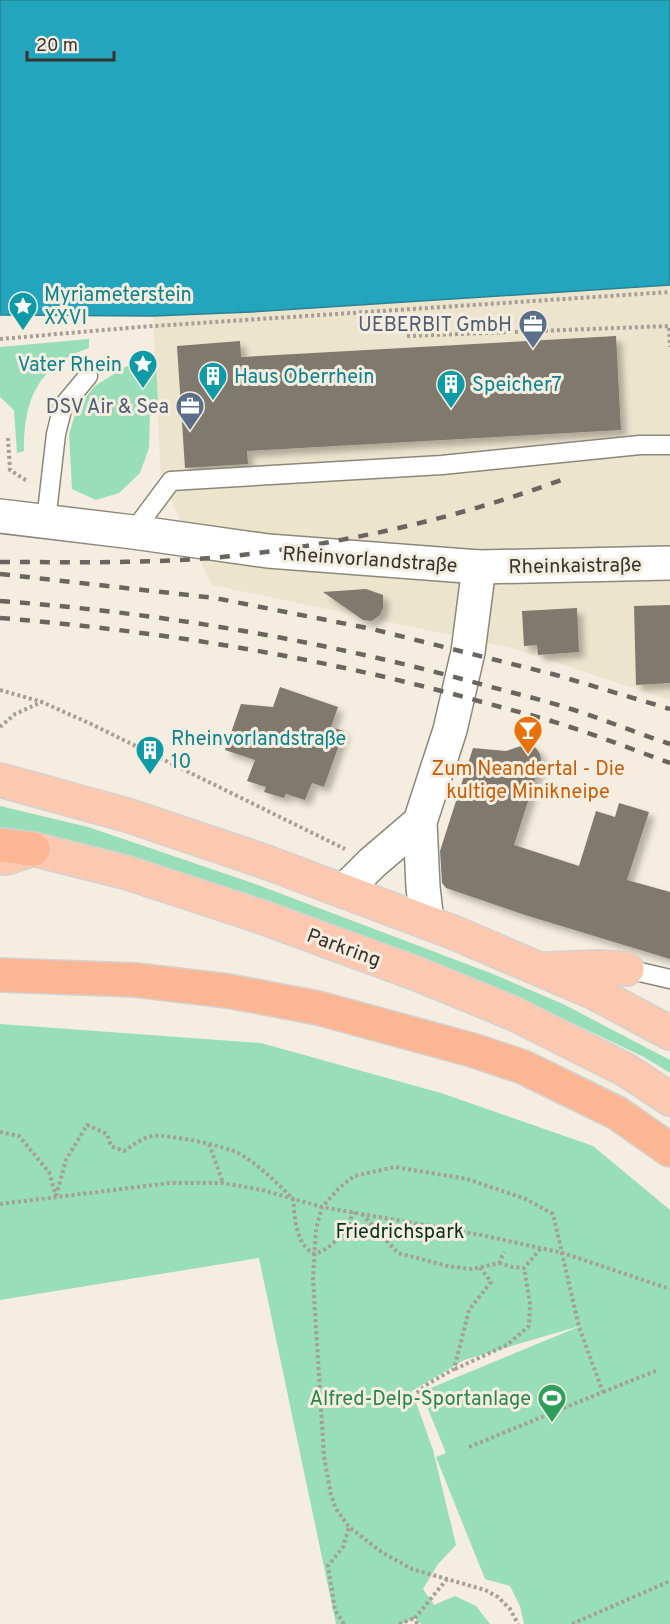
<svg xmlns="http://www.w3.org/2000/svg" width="670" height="1624" font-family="Overpass,sans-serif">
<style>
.industrial{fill:#ede4ce}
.green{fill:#98deb8}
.water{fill:#22a5bd;stroke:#288392;stroke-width:1.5}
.building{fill:#80796d;filter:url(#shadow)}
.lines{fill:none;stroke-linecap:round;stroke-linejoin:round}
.service-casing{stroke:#8d867a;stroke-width:21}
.minor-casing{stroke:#8d867a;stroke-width:36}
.primary-casing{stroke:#d3d2d1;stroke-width:36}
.trunk-casing{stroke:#d3d2d1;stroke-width:36}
.path{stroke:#a59f95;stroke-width:4;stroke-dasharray:3 3;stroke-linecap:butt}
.service{stroke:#fff;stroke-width:18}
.minor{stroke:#fff;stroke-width:33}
.primary{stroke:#fcc8af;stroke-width:33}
.trunk{stroke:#fbb694;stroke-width:33}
.rail{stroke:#6a655e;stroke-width:4.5;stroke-dasharray:10 10;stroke-linecap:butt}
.labels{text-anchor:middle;stroke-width:6;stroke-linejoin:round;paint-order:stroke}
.culture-label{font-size:20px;fill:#0d838f;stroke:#f5eddf;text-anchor:start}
.service-label{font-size:20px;fill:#4e5e75;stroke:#f5eddf;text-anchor:end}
.street-label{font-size:20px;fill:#37342f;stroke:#f5eddf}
.food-label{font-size:20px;fill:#c56008;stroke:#f5eddf}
.park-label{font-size:20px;fill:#08311f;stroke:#f5eddf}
.leisure-label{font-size:20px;fill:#27864d;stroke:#f5eddf;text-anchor:end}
</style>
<defs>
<filter id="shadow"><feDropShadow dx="5.5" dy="5.5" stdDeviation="3" flood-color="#0004"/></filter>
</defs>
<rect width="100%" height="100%" fill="#f5eddf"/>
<path class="industrial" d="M670 285V700L512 648 212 585 161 480 153 316 251 312Z"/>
<g class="green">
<path d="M89 339V348C39 364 23 400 24 451L17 453 14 410 0 397V347Z"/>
<path d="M156 359 158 408 150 409 149 448 140 473 119 493 96 500 72 489 69 434 77 408 95 386 125 367Z"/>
<path d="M0 806 88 827 188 861 258 885 493 974 563 1004 670 1060V1073L644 1057 524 1000 407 953 307 915 144 860 50 837 0 829Z"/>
<path d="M0 1024 261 1043 441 1093 593 1146 670 1210V1624H524L520 1606 510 1586 485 1579 436 1457 446 1453 421 1392 583 1325 464 1360 412 1391 433 1450 456 1545 438 1564 423 1589 434 1605 455 1596 476 1606 490 1624H421L415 1618 402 1624H336L259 1258 0 1300Z"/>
</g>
<path class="water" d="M0 0H670V285L251 312 153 316 0 315Z"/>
<g class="building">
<path d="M616 336 621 430 247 451 248 464 185 468 177 346 240 341 241 357Z"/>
<path d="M366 589 383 595V608L380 615 372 621 363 620 323 592Z"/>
<path d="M670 605V683L636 685 634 606Z"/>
<path d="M577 608 579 652 538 655 537 645 524 646 522 611Z"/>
<path d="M280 687 338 707 331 727 344 731 324 787 312 783 305 800 286 794 284 798 264 792 266 787 247 781 255 760 225 750 241 704 273 707Z"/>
<path d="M527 744 536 748 540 754 541 761 514 845 579 866 596 811 615 817 619 803 649 812 627 880 670 892V959L525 915 446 888 442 883 440 851 473 748 506 751Z"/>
</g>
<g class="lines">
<g class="service-casing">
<g id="service">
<path d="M46 521 56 434 63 406 88 376"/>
<path d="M133 532 171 481 442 465 640 445H670"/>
<path d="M627 969 670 979"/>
</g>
</g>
<g class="minor-casing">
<g id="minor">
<path d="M0 516 133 532 268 551 479 567 670 563"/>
<path d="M344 891 372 863 420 822"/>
<path d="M427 922 423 887 420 822 450 730 468 652 479 567"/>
</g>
</g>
<g class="primary-casing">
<g id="primary">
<path d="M0 780 130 816 266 862 455 933 595 993 670 1033"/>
<path d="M6 858 33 849 125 872 259 916 415 973 515 1014 626 1070 670 1099"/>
<path d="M548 969 599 967 627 969"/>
</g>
</g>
<g class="trunk-casing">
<g id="trunk">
<path d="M0 845 33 849"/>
<path d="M0 975 135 980 228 991 318 1008 472 1050 523 1067 617 1113 670 1150"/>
</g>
</g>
<g class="path">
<path d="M407 336 669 326 670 347"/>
<path d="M0 339 139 327 670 292"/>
<path d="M8 438 10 470 27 481"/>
<path d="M0 690 42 702 91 724 345 849"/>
<path d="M0 727 15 714 42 702"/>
<path d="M0 1132 19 1136 49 1172 56 1196"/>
<path d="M209 1144 223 1183"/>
<path d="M56 1196 66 1160 87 1125 107 1134 111 1146 124 1151C133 1145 142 1138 153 1136 169 1134 226 1146 240 1154 260 1166 276 1182 293 1199 295 1217 295 1245 315 1254 335 1247 345 1231 354 1212"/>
<path d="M0 1204 170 1183H223L262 1190 322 1207 481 1235 563 1253 670 1289"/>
<path d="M362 1214 398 1253 447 1266 472 1269 499 1263 504 1252"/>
<path d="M499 1263 512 1267 524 1268 541 1248"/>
<path d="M455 1369 507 1345 529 1326 530 1303 524 1268"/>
<path d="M603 1392 658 1370"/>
<path d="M417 1393 426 1385 454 1369 469 1310 491 1282 480 1267"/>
<path d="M469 1447 603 1392 579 1327 553 1214 526 1199 467 1179 395 1167 354 1176 339 1188 322 1207 316 1229 313 1279 324 1457 331 1495 336 1509 349 1527 383 1553 412 1569 485 1590 498 1597 510 1609 518 1624"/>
<path d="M344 1624 335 1610 328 1566 343 1547 349 1527"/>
<path d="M399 1624 415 1618"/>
<path d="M417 1624 415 1618 447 1579"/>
<path d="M572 1624 670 1581"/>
</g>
<use href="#service" class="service"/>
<use href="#minor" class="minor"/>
<use href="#primary" class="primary"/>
<use href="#trunk" class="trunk"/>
<g class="rail">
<path d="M0 562C77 562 155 564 232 556 343 544 459 518 564 479"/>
<path d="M0 574 215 598 372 629 556 675 670 709"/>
<path d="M0 601C164 613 325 641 484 685 513 693 543 700 571 709 605 720 637 733 670 744"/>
<path d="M0 618C161 631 320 657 475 700 506 709 537 716 567 726 602 737 636 751 670 763"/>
</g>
</g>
<defs>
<g id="sight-pin" transform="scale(1.5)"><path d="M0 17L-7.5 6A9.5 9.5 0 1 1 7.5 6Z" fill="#0f9aa8" stroke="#f5eddf"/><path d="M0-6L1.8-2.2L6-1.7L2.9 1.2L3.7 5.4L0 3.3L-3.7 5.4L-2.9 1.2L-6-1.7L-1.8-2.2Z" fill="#fff"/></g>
<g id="office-pin" transform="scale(1.5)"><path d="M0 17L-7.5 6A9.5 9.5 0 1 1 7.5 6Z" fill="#5c6f8a" stroke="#f5eddf"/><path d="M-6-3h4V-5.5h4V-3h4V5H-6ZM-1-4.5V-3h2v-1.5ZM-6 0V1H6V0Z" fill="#fff"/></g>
<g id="building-pin" transform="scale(1.5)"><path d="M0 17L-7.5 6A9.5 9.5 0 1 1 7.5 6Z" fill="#0f9aa8" stroke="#f5eddf"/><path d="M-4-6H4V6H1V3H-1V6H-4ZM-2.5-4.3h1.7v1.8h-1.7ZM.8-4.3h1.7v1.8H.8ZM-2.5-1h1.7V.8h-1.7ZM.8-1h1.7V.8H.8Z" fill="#fff"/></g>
<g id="bar-pin" transform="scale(1.5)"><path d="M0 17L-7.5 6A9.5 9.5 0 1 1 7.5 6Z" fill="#e8710a" stroke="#f5eddf"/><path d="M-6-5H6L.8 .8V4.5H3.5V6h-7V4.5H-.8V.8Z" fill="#fff"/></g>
<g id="stadium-pin" transform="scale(1.5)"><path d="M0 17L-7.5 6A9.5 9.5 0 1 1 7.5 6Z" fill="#2e9e5b" stroke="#f5eddf"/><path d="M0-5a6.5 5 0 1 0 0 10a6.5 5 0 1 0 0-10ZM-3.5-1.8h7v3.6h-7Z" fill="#fff"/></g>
</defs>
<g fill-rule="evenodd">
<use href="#sight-pin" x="23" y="306"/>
<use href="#office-pin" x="533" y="324"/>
<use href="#sight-pin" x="143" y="364"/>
<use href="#building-pin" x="213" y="376"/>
<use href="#building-pin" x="451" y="384"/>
<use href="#office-pin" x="190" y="406"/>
<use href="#bar-pin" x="528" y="730"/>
<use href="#building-pin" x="150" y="750"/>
<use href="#stadium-pin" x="552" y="1398"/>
</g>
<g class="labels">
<g class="culture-label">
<text x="44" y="301">Myriameterstein<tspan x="44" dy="23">XXVI</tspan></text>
<text x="122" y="371" text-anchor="end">Vater Rhein</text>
<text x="234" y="383">Haus Oberrhein</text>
<text x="472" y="391">Speicher7</text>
<text x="171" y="745">Rheinvorlandstraße<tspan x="171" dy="23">10</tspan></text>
</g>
<g class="service-label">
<text x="512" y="331">UEBERBIT GmbH</text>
<text x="169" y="413">DSV Air &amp; Sea</text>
</g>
<g class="street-label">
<text transform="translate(370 559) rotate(4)" y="7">Rheinvorlandstraße</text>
<text transform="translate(575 565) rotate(-1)" y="7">Rheinkaistraße</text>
<text transform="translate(344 947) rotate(20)" y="7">Parkring</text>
</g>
<g class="food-label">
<text x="528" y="775">Zum Neandertal - Die<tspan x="528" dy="23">kultige Minikneipe</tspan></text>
</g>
<g class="park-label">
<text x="400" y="1238">Friedrichspark</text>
</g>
<g class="leisure-label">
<text x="531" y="1405">Alfred-Delp-Sportanlage</text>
</g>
</g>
<path d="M27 51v9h87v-9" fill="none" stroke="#37342f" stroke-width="3"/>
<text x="36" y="51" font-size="18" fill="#37342f" stroke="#f5eddf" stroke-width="4.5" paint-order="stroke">20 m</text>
</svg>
